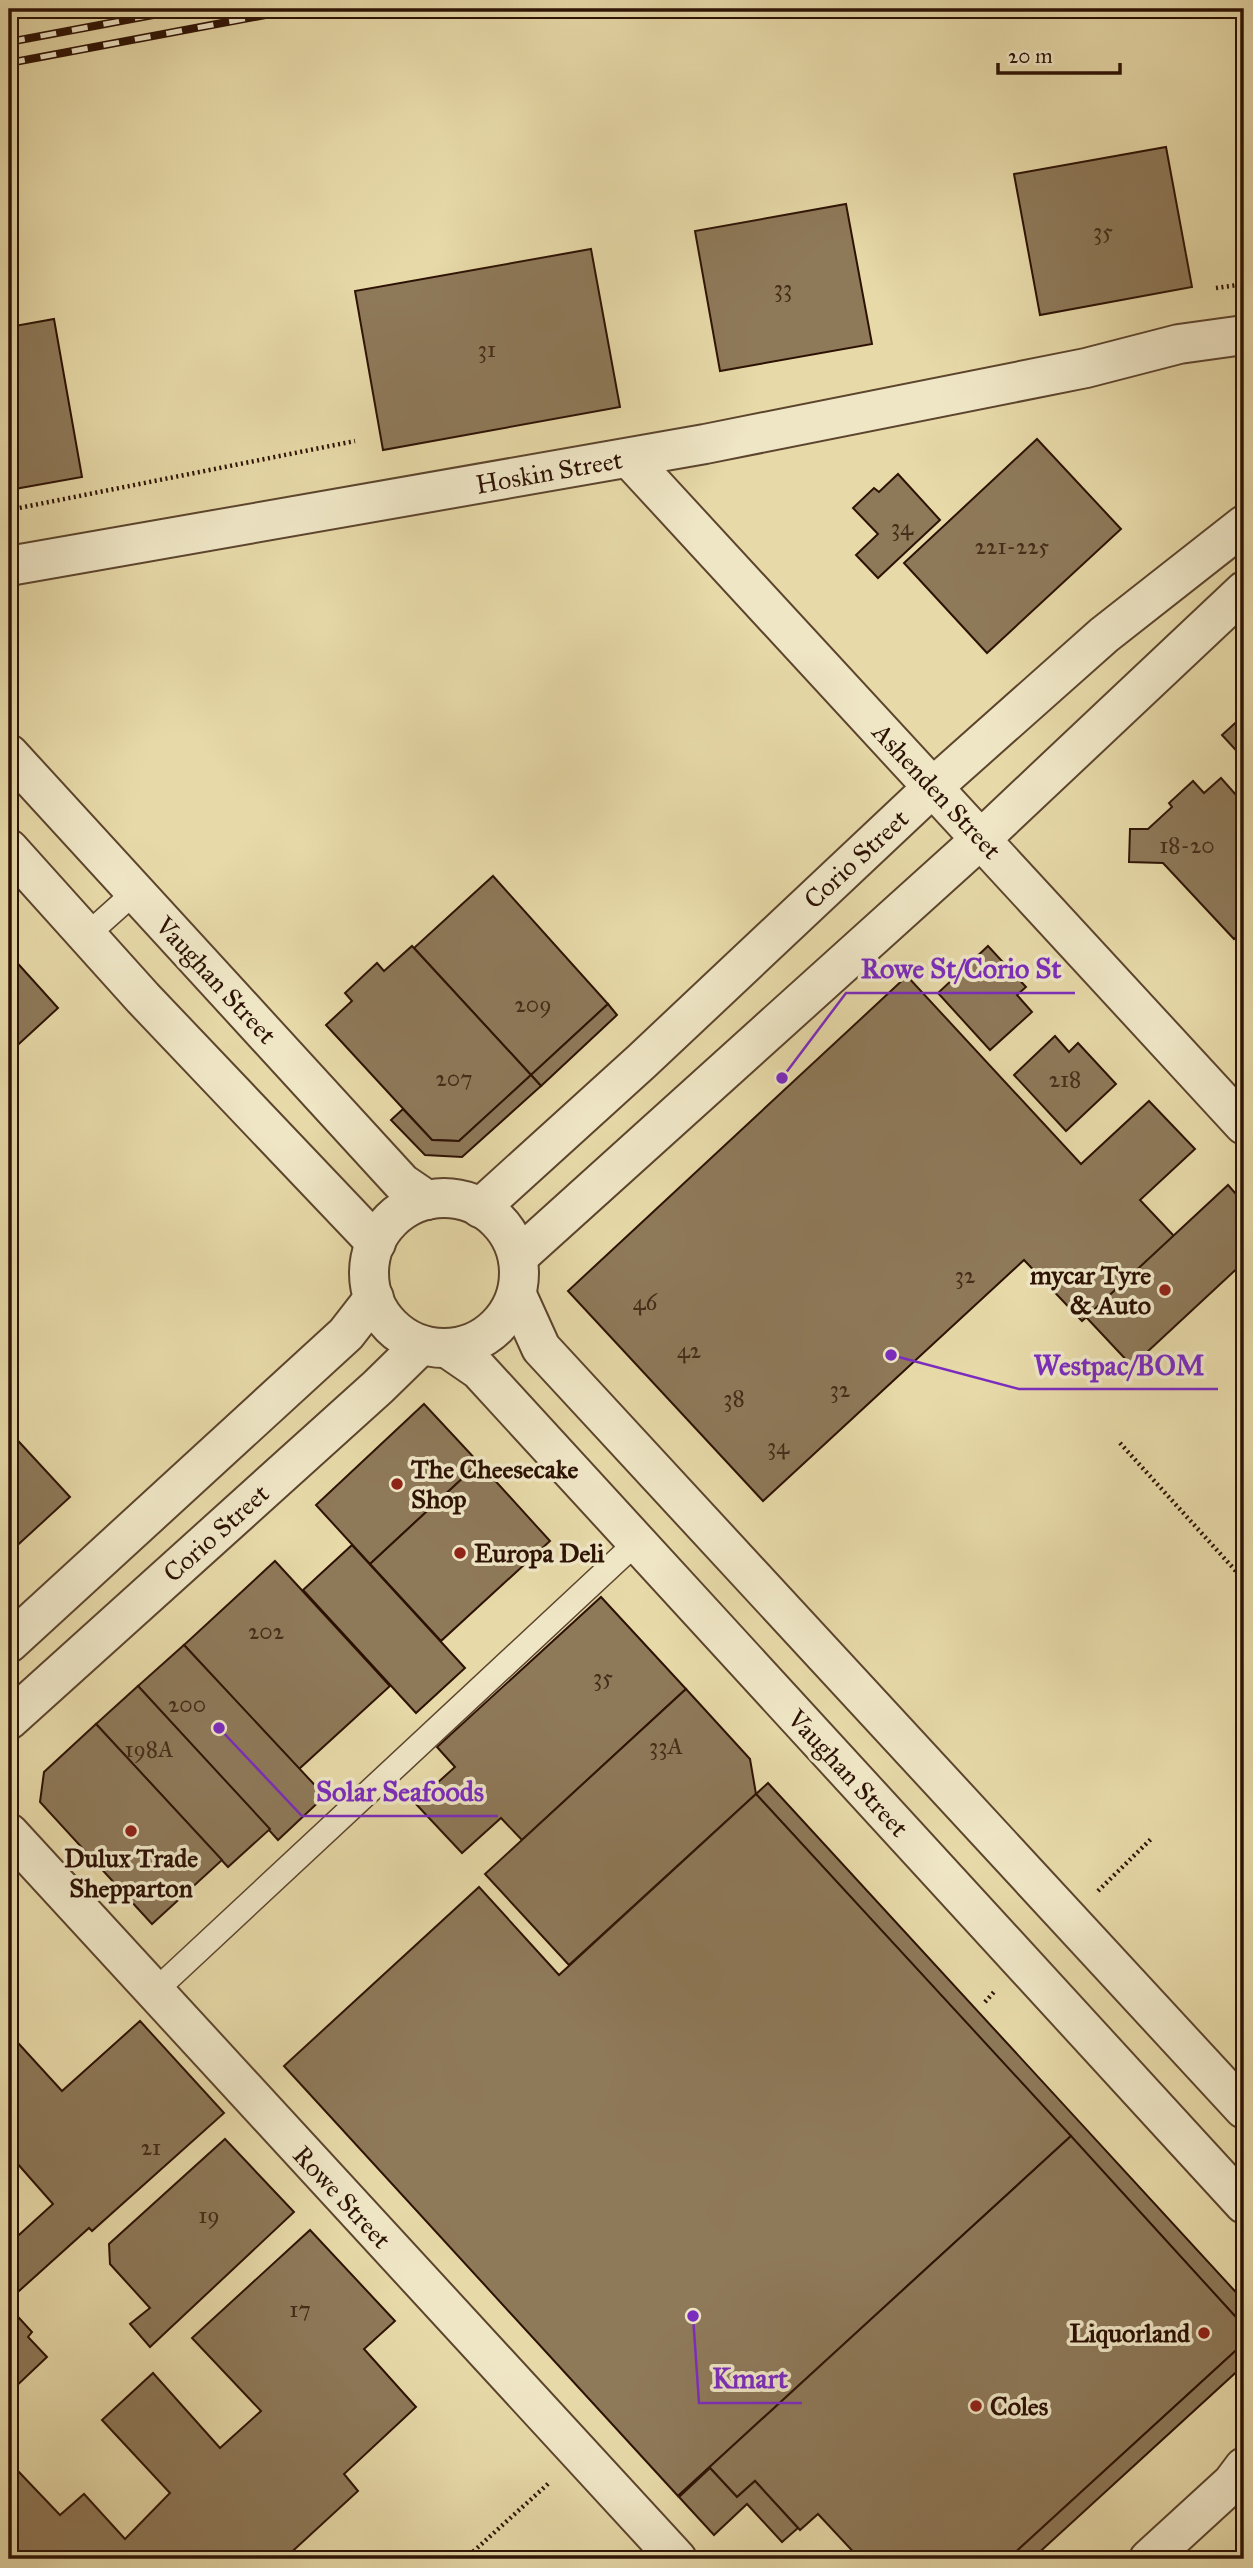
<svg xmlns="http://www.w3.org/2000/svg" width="1253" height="2568" font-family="'IM FELL Great Primer',serif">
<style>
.building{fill:#8e7959;stroke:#2d1204;stroke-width:2}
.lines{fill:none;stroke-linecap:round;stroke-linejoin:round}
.service-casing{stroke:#5c442d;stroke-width:26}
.minor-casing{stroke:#5c442d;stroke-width:42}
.path{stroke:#2d1204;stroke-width:4.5;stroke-dasharray:2 3.5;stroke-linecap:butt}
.service{stroke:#efe6c6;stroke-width:23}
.minor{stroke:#efe6c6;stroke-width:38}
.rail-casing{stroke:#2d1204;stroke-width:8}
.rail{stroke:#efe6c6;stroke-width:5;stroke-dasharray:16;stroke-linecap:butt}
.poi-dot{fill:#8f2418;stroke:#efe6c6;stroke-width:2.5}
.labels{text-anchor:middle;stroke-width:7;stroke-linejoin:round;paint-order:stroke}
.number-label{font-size:23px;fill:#452c19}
.street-label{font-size:26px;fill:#2d1204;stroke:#efe6c6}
.poi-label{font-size:26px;font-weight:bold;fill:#2d1204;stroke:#efe6c6;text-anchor:start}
.leader{fill:none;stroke:#7b2cbf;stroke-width:2.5}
.callout-dot{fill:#7b2cbf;stroke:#efe6c6;stroke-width:2.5}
.callout-label{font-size:28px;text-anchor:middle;font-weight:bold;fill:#7b2cbf;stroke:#efe6c6;stroke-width:7;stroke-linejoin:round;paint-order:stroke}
</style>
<rect width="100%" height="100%" fill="#e7d9a8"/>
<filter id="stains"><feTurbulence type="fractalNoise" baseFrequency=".00286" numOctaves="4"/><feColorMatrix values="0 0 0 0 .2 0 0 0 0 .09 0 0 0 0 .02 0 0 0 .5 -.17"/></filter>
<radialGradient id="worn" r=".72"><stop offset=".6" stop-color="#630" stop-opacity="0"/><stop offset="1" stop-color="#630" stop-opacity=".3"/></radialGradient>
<g class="building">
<path d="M1166 147 1192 287 1040 315 1014 174Z"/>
<path d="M846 204 872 344 720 371 695 231Z"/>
<path d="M591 249 620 407 383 450 355 291Z"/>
<path d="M54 319 82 477 9 490V327Z"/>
<path d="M1037 439 1121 529 987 653 904 563Z"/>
<path d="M898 474 940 520 878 578 856 555 878 534 853 508 874 488 879 492Z"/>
<path d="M1244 715V759L1222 735Z"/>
<path d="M1221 778 1244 804V930L1234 939 1163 863 1129 862 1130 829H1148L1172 807 1169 803 1193 781 1204 793Z"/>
<path d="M493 876 608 1004 531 1075 414 948Z"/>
<path d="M412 946 531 1075 459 1141 432 1140 326 1025 352 1001 345 993 377 963 384 971Z"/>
<path d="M988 946 1026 987 1017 995 1032 1012 990 1050 938 993Z"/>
<path d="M11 956 58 1008 9 1053V958Z"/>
<path d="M907 976 1081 1164 1149 1101 1195 1149 1140 1200 1174 1236 1082 1321 1024 1260 763 1501 568 1291Z"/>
<path d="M608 1004 617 1015 541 1086 531 1075Z"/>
<path d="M1055 1036 1069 1052 1078 1043 1116 1084 1066 1131 1014 1075Z"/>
<path d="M531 1075 541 1086 462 1157 425 1155 391 1120 403 1109 432 1140 459 1141Z"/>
<path d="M1228 1185 1244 1203V1262L1132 1366 1086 1317Z"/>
<path d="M424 1404 479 1463 370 1564 316 1505Z"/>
<path d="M9 1431 70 1497 9 1553Z"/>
<path d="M479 1463 550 1541 441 1641 370 1564Z"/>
<path d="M352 1545 465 1668 416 1713 303 1590Z"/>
<path d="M275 1561 390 1686 299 1769 184 1645Z"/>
<path d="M601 1597 686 1689 522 1840 501 1818 462 1853 415 1803 455 1767 437 1747Z"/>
<path d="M184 1645 325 1796 278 1840 138 1686Z"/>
<path d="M138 1686 270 1829 228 1867 96 1724Z"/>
<path d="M686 1689 750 1759 756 1794 569 1965 485 1874Z"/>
<path d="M96 1724 222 1860 152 1924 40 1802 44 1772Z"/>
<path d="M768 1783 1244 2301V2326L756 1794Z"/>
<path d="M756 1794 1071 2136 678 2496 284 2066 479 1887 559 1975Z"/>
<path d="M140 2021 224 2113 92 2231 89 2228 9 2300V2244L53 2204 9 2154V2033L62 2091Z"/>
<path d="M1071 2136 1244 2326V2343L1008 2559H860L818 2514 800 2530 755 2481 737 2497 710 2468 678 2496Z"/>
<path d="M225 2139 294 2212 150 2347 130 2324 150 2308 110 2264 109 2244Z"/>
<path d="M310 2230 395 2321 364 2349 416 2407 344 2474 358 2491 284 2559H9V2477L17 2470 60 2515 84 2494 125 2539 170 2493 102 2420 153 2373 220 2448 261 2411 192 2338Z"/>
<path d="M9 2307 32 2332 28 2337 47 2357 9 2393Z"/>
<path d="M1244 2343V2365L1032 2559H1008Z"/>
<path d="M710 2468 737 2497 755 2481 798 2528 782 2542 747 2504 714 2535 679 2497Z"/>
</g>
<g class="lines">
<g class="service-casing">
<g id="service">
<path d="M87 935 135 892"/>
<path d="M154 1992 637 1542"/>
</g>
</g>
<g class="minor-casing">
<g id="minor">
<path d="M629 458 1244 1125"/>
<path d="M9 566 705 444 1086 368 1179 344 1244 335"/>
<path d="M9 754 402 1183 427 1200"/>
<path d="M9 849 143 998 376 1243"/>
<circle cx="444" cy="1273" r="75"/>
<path d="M480 1208 642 1061 933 787 1104 635 1244 525"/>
<path d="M518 1257 981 839 1244 591"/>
<path d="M517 1295 541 1348 1244 2109"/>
<path d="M447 1348 479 1370 1244 2204"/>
<path d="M9 1643 346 1334 374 1298"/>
<path d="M9 1720 378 1387 421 1345"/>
<path d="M9 1833 677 2559"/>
<path d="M1149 2559 1232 2483 1244 2467"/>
</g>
</g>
<g class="path">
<path d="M1216 288 1244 284"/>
<path d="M9 510 355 441"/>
<path d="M1120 1443 1244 1580"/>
<path d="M1098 1891 1151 1839"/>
<path d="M985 2002 994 1992"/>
<path d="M465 2559 549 2483"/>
</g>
<use href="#service" class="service"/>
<use href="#minor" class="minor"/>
<g class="rail-casing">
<g id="rail">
<path d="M9 42 185 9"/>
<path d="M9 63 297 9"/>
</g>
</g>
<use href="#rail" class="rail"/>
</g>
<g class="poi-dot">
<circle cx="1165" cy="1290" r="7"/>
<circle cx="397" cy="1484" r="7"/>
<circle cx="460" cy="1553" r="7"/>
<circle cx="131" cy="1831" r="7"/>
<circle cx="1204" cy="2333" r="7"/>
<circle cx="976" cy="2406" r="7"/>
</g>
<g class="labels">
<g class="number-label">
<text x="1103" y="239">35</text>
<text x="783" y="296">33</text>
<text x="487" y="357">31</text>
<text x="902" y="535">34</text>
<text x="1012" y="554">221-225</text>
<text x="1187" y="853">18-20</text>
<text x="533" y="1012">209</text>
<text x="454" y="1086">207</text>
<text x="1065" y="1087">218</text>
<text x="965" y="1283">32</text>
<text x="645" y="1310">46</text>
<text x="689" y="1358">42</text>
<text x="840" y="1397">32</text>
<text x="734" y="1406">38</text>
<text x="778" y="1454">34</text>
<text x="266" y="1639">202</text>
<text x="603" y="1685">35</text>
<text x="187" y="1712">200</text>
<text x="666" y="1754">33A</text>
<text x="149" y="1757">198A</text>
<text x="151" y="2155">21</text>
<text x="209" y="2223">19</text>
<text x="300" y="2317">17</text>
</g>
<g class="street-label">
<text transform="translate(549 472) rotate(-10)" y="9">Hoskin Street</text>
<text transform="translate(937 791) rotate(47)" y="9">Ashenden Street</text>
<text transform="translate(856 859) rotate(-43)" y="9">Corio Street</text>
<text transform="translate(216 980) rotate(47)" y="9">Vaughan Street</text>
<text transform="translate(216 1533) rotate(-42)" y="9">Corio Street</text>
<text transform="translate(848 1773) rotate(47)" y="9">Vaughan Street</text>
<text transform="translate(342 2197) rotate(47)" y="9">Rowe Street</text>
</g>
<g class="poi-label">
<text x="1151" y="1284" text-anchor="end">mycar Tyre<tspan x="1151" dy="30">&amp; Auto</tspan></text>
<text x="411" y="1478">The Cheesecake<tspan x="411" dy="30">Shop</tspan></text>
<text x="474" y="1562">Europa Deli</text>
<text x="131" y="1867" text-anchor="middle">Dulux Trade<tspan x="131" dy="30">Shepparton</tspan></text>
<text x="1190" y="2342" text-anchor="end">Liquorland</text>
<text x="990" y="2415">Coles</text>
</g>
</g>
<path class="leader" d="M782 1078L846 993H1075M891 1355L1019 1389H1218M219 1728L302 1816H498M693 2316L699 2403H802"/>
<g class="callout-dot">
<circle cx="782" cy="1078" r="7"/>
<circle cx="891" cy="1355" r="7"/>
<circle cx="219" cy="1728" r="7"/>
<circle cx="693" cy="2316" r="7"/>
</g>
<g class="callout-label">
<text x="961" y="978">Rowe St/Corio St</text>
<text x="1119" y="1375">Westpac/BOM</text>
<text x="400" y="1801">Solar Seafoods</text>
<text x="750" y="2388">Kmart</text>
</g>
<rect width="1253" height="2568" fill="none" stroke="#e7d9a8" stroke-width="35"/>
<rect x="10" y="10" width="1232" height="2547" fill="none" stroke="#2d1204" stroke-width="3.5"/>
<rect x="18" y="18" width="1218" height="2533" fill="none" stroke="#2d1204" stroke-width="2"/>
<path d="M998 63v10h122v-10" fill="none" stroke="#2d1204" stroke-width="3.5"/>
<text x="1008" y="63" font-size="21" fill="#2d1204" stroke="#efe6c6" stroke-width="5" paint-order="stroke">20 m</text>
<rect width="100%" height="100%" filter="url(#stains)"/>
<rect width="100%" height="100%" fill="url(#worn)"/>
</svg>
